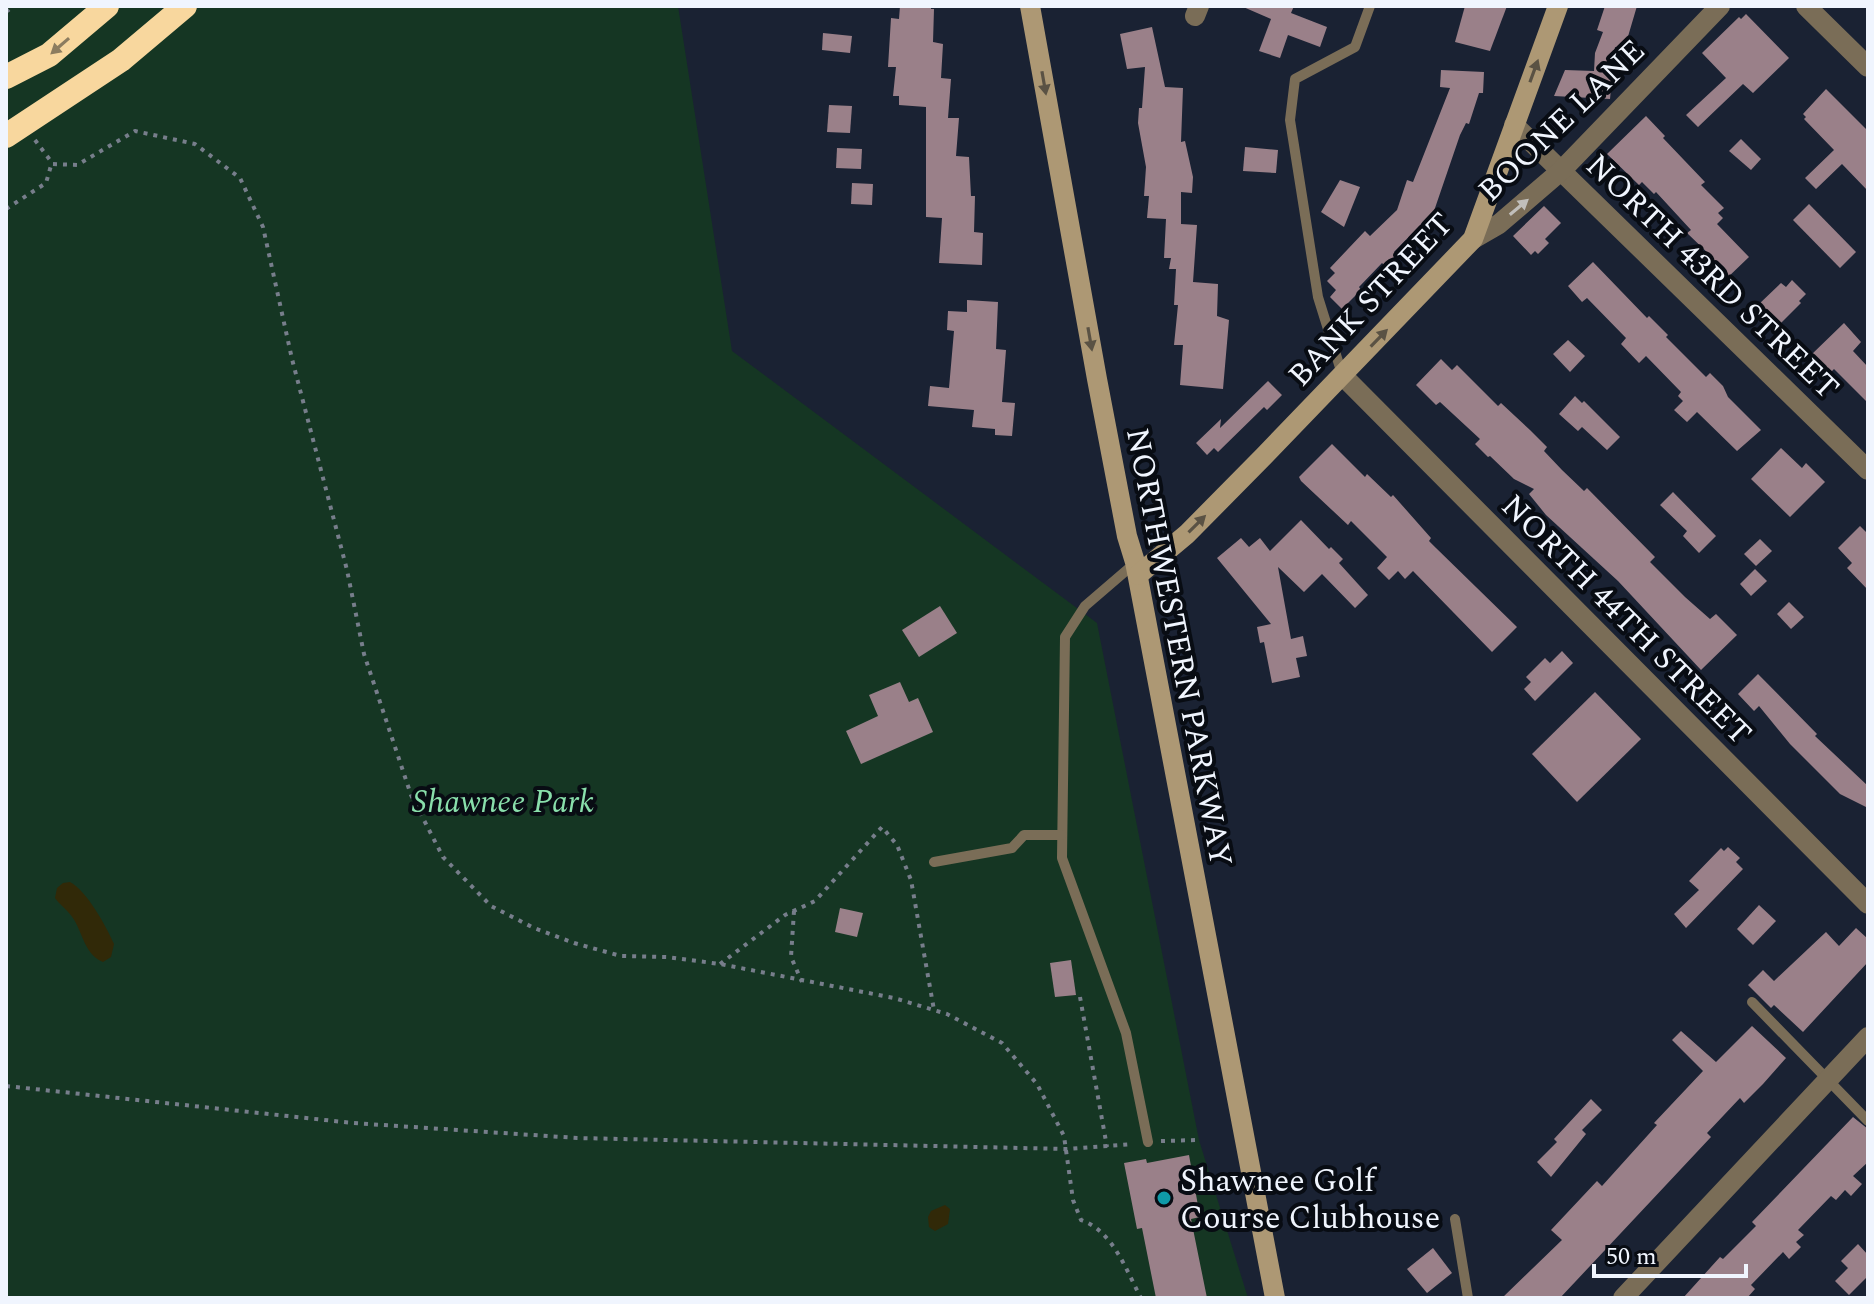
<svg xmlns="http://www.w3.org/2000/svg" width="1874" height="1304" font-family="Spectral,serif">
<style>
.green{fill:#153623}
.sand{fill:#312908}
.building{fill:#9a8089}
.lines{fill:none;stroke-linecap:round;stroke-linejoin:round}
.path{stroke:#777e8b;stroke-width:4;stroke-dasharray:4 6;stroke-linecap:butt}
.lane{stroke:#7a6d57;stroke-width:10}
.street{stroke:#7a6d57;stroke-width:20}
.secondary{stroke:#ad9874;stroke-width:20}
.highway{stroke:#f8d79e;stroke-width:24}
.highway-bridge{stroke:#f8d79e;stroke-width:24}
.oneway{fill:#8c7c5f}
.oneway2{fill:#5a5244}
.oneway3{fill:#c1bfbb}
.culture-dot{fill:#0f9aa8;stroke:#080c13;stroke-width:3}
.labels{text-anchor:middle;stroke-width:8;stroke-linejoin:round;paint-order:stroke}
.street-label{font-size:32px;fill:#f0f5fe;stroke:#080c13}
.park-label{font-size:32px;font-style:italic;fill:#89dfab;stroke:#080c13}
.poi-label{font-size:32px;fill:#f0f5fe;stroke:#080c13;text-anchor:start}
</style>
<rect width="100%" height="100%" fill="#1a2233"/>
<path class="green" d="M6 6H678L732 351 1097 623 1199 1140 1248 1298H6Z"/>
<g class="sand">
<path d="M70 882C87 891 106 926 114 944L111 957 103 962C82 953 83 928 69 913 64 907 59 904 55 898L57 888 63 883Z"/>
<path d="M945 1205 950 1209 948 1224 935 1231 929 1227 928 1217 931 1211Z"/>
</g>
<g class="building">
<path d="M900 6H931V9H934L933 42 943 44 941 78 951 79 948 118H959L956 156 969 157 971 196H975L974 232 983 233 982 265 939 263 942 218 926 217V107L899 105V96H893L896 67H888L891 18 899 19Z"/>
<path d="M1241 6H1294L1291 13 1327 27 1320 47 1288 35 1280 58 1259 51 1271 19Z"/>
<path d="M1465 6H1507L1490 51 1455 42Z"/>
<path d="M1605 6H1637L1624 50 1615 47 1610 99 1554 96 1565 70 1594 71 1595 53 1603 32 1597 30Z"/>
<path d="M1746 14 1789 58 1753 93 1743 84 1698 127 1686 115 1726 78 1702 53 1739 17 1741 19Z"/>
<path d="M1152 27 1165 87 1183 88 1181 142 1185 141 1193 177 1192 193 1181 192V224L1197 225 1193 282 1218 284 1217 316 1229 320 1223 389 1180 385 1183 345H1174L1178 305H1174L1176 269H1169L1171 258H1164L1166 219 1147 218 1149 196H1144L1146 167 1138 123 1139 108H1142L1145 67 1127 69 1120 34Z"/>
<path d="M823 33 852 36 850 53 822 50Z"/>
<path d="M1441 70 1484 72 1483 93H1479L1469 124 1466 123 1460 135 1434 211 1394 252 1397 254 1385 266 1382 263 1359 287 1361 290 1342 309 1330 297 1336 290 1327 281 1335 273 1330 268 1365 231 1370 236 1397 210 1407 180 1413 182 1450 88 1440 87Z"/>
<path d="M1826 89 1868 131V191L1842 164 1816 189 1805 178 1834 150 1804 119 1806 117 1803 114Z"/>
<path d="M829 105 852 106 850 133 827 132Z"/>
<path d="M1646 116 1665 136 1663 138 1705 182 1701 185 1724 208 1718 213 1723 218 1717 224 1749 257 1725 280 1707 261 1712 257 1687 233 1691 230 1656 192 1654 194 1642 182 1639 185 1607 154Z"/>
<path d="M1741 139 1761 159 1751 170 1729 151Z"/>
<path d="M1245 147 1278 150 1276 173 1243 171Z"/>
<path d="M837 148 862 149 861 169 836 168Z"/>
<path d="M1340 180 1360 187 1344 227 1321 212Z"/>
<path d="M852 183 873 184 872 205 851 204Z"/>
<path d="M1809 204 1856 252 1840 268 1793 220Z"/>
<path d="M1544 206 1561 223 1545 239 1549 243 1538 254 1535 251 1531 255 1513 236Z"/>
<path d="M1593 262 1647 318 1649 316 1668 335 1666 337 1706 377 1710 373 1723 386 1728 397 1761 430 1737 451 1697 412 1687 422 1674 410 1683 401 1678 396 1681 392 1646 356 1639 363 1621 344 1626 338 1587 298 1582 302 1568 286Z"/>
<path d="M1792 280 1806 294 1799 301 1801 303 1779 325 1758 305 1781 283 1786 287Z"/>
<path d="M967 300 998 302 996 349 1006 350 1002 402 1015 403 1012 436 995 435V429L972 427 974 410 928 406 930 386 949 388 954 331 947 330 948 311 967 312Z"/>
<path d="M1844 323 1861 342 1853 351 1868 367V403L1834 369 1828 375 1810 356Z"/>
<path d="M1568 340 1585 356 1570 372 1553 354Z"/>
<path d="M1441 359 1452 370 1457 365 1498 406 1501 403 1530 430 1547 447 1544 451 1562 470 1584 491 1587 488 1655 557 1650 562 1685 597 1710 619 1716 614 1737 635 1701 670 1618 581 1546 515 1529 494 1534 489 1514 479 1490 456 1488 457 1475 444 1480 439 1440 402 1436 405 1416 385Z"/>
<path d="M1268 381 1282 395 1267 410 1264 407 1218 452 1214 448 1207 455 1196 443 1221 419 1220 428Z"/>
<path d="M1575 396 1582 403 1584 401 1620 437 1607 450 1582 427 1578 431 1559 414Z"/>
<path d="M1332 444 1365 477 1367 474 1391 497 1393 495 1431 538 1429 541 1436 548 1517 627 1492 652 1413 571 1405 579 1398 571 1389 580 1377 568 1387 557 1351 521 1348 525 1301 481 1299 477Z"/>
<path d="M1781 448 1802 468 1806 463 1825 482 1790 517 1751 479Z"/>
<path d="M1673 492 1716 536 1699 553 1683 536 1687 531 1660 505Z"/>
<path d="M1301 520 1329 549 1331 547 1343 559 1339 563 1368 595 1355 608 1322 574 1304 592 1278 567 1291 639 1303 636 1307 656 1296 658 1300 677 1272 683 1264 642 1260 643 1257 627 1271 624 1217 558 1241 538 1249 547 1260 538 1270 551Z"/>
<path d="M1860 526 1868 534V590L1847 568 1852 563 1838 548Z"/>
<path d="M1760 539 1772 551 1756 566 1744 554Z"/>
<path d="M1755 569 1767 581 1751 596 1740 584Z"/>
<path d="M1789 602 1804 617 1791 629 1777 614Z"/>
<path d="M940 606 957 633 919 657 902 630Z"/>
<path d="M1562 651 1573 663 1535 701 1524 689 1531 682 1526 677 1545 658 1550 663Z"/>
<path d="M1758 674 1817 734 1815 736 1868 786V808L1840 794 1790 744 1759 706 1754 711 1738 694Z"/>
<path d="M900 682 909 702 918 698 933 732 861 764 846 731 878 716 869 695Z"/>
<path d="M1595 692 1641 739 1577 802 1532 754Z"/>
<path d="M1728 847 1740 858 1736 862 1743 869 1686 928 1674 914 1699 890 1689 881 1721 848 1724 851Z"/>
<path d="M1759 905 1776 921 1753 945 1737 929Z"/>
<path d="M840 908 863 913 857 937 835 932Z"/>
<path d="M1856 928 1868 939V962L1803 1032 1774 1005 1771 1008 1748 985 1763 970 1774 981 1826 932 1839 946Z"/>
<path d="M1071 960 1076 995 1055 997 1050 963Z"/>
<path d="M1752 1026 1786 1058 1763 1084 1744 1103 1740 1098 1707 1133 1711 1137 1560 1298H1502L1562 1240 1551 1230 1597 1181 1602 1186 1657 1125 1654 1123 1703 1071 1672 1040 1681 1031 1716 1062Z"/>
<path d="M1591 1099 1602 1110 1582 1130 1586 1134 1551 1177 1537 1162 1557 1142 1554 1139Z"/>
<path d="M1853 1117 1868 1129V1162L1853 1176 1862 1184 1851 1196 1845 1190 1836 1200 1831 1196 1798 1230 1804 1235 1796 1242 1801 1247 1789 1259 1783 1252 1751 1285 1755 1289 1747 1298H1683L1720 1257 1723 1259 1756 1226 1752 1222Z"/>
<path d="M1189 1155 1200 1217 1191 1219 1207 1298H1156L1142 1228 1137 1229 1124 1163 1146 1159 1147 1163Z"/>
<path d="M1858 1244 1868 1255V1276L1849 1295 1835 1281 1848 1268 1841 1261Z"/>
<path d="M1433 1248 1452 1273 1427 1293 1407 1269Z"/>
</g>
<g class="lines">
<g class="path">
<path d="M6 12 13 6"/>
<path d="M35 140 53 164 77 165 135 131 195 144 240 178 263 227 292 359 347 570 364 654 411 795 443 857 491 906 534 928 574 943 621 956 667 957 720 964 894 998 947 1014 1002 1043 1037 1084 1064 1136 1073 1200 1081 1220C1113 1231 1126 1270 1141 1298"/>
<path d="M6 209 46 183 52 162"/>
<path d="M794 911 791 957 802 982"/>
<path d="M720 964 785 915 815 901 882 827 897 845 911 880 934 1010"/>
<path d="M1080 997 1107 1147"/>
<path d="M6 1086 353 1123 577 1138 1066 1149 1133 1144"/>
<path d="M1161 1141 1199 1140"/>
</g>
<g class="lane">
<path d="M1342 374 1318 297 1290 120 1295 79 1355 47 1370 6"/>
<path d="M1135 563 1085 606 1065 637 1062 858 1126 1033 1148 1142"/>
<path d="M934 862 1012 848 1024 835H1062"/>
<path d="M1752 1002 1868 1121"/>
<path d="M1455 1219 1468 1298"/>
</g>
<g class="street">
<path d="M1806 6 1868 67"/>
<path d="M1195 16 1199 6"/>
<path d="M1514 125 1868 470"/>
<path d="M1473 239 1499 224 1562 170 1720 6"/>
<path d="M1343 376 1868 904"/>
<path d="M1623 1298 1868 1037"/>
</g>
<g class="secondary">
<path d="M1030 6 1097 379 1127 536 1135 562 1275 1298"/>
<path d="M1138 575 1187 534 1264 456 1473 239 1558 6"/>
</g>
<path class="highway" d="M6 77 49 55 107 6"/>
<path class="highway-bridge" d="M6 136 121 60 185 6"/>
</g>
<defs><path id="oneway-solid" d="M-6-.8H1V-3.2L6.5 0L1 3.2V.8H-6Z" transform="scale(2)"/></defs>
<use class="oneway" href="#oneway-solid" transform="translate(60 46) rotate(139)"/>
<g class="oneway2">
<use href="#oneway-solid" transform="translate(1534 71) rotate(-70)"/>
<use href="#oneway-solid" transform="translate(1044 83) rotate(80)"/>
<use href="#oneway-solid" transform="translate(1379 338) rotate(-46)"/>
<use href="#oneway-solid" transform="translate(1090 339) rotate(80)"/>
<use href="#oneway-solid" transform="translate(1197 524) rotate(-45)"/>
</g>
<use class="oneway3" href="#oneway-solid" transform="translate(1519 207) rotate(-40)"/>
<circle class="culture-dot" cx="1164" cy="1198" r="8"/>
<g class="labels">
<g class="street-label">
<text transform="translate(1561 120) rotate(-44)" y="11">BOONE LANE</text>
<text transform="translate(1713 276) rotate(44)" y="11">NORTH 43RD STREET</text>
<text transform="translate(1370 299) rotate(-47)" y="11">BANK STREET</text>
<text transform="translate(1627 619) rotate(45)" y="11">NORTH 44TH STREET</text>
<text transform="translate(1180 647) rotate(79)" y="11">NORTHWESTERN PARKWAY</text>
</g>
<g class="park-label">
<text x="503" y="812">Shawnee Park</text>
</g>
<g class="poi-label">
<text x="1180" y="1191">Shawnee Golf<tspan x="1180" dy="37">Course Clubhouse</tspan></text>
</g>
</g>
<rect width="1874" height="1304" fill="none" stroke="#f0f5fe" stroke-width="16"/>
<path d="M1594 1264v12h152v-12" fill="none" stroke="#f0f5fe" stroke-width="4"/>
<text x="1606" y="1264" font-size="24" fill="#f0f5fe" stroke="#080c13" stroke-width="6" paint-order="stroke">50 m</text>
</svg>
